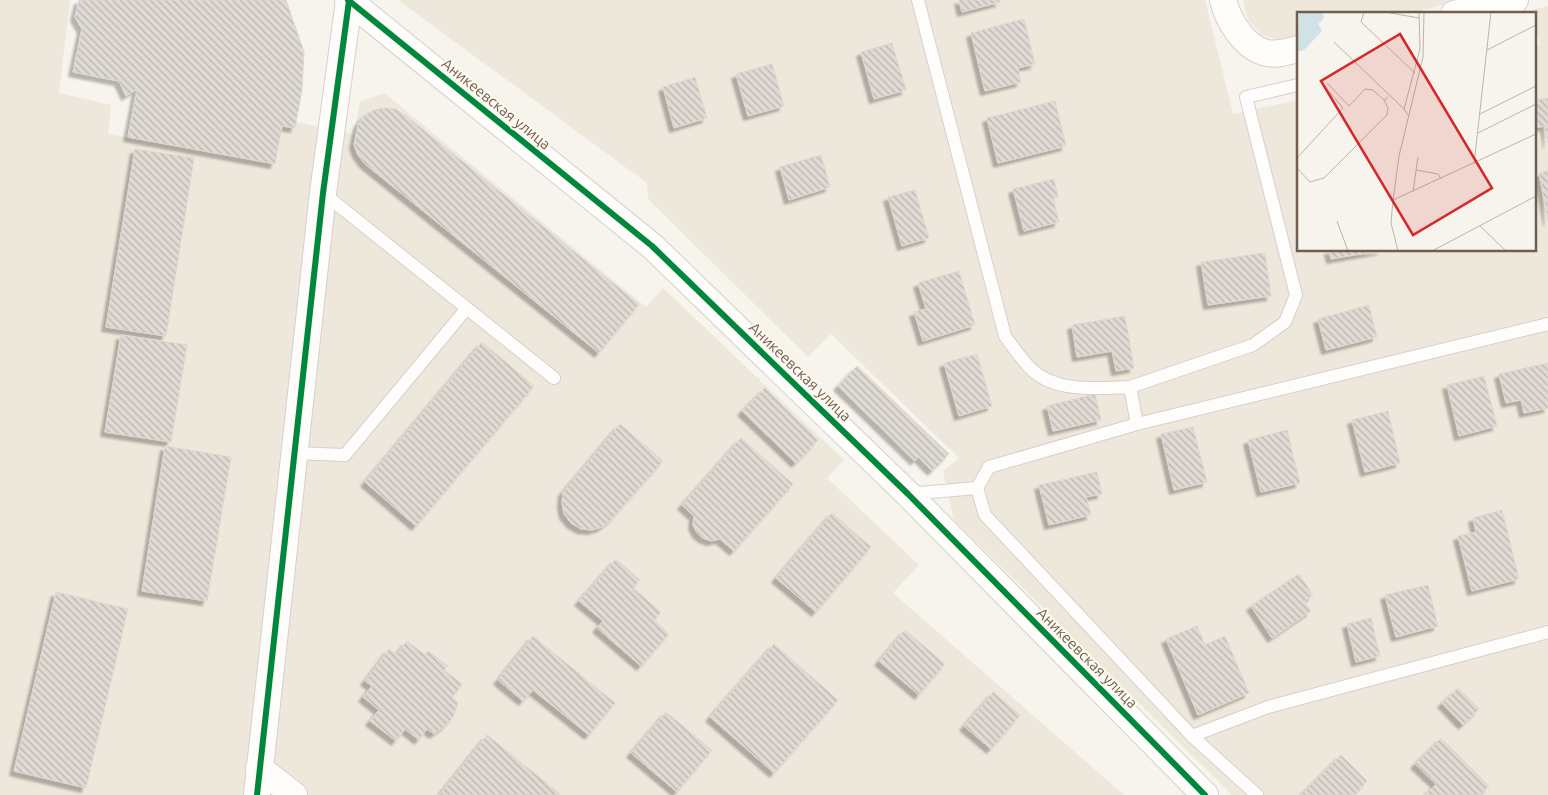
<svg xmlns="http://www.w3.org/2000/svg" width="1548" height="795" font-family="Ubuntu,sans-serif">
<style>
.residential{fill:#eee7db}
.building{fill:url(#building-back-hatch);stroke:#ded8d0;filter:url(#shadow)}
.lines{fill:none;stroke-linecap:round;stroke-linejoin:round}
.service-casing{stroke:#d5d1cb;stroke-width:14}
.minor-casing{stroke:#d5d1cb;stroke-width:28}
.service{stroke:#fefdfc;stroke-width:12}
.minor{stroke:#fefdfc;stroke-width:26}
.cycleway-casing{stroke:#fdf9ef;stroke-width:9}
.cycleway{stroke:#00873e;stroke-width:6}
.labels{text-anchor:middle;stroke-width:4;stroke-linejoin:round;paint-order:stroke}
.street-label{font-size:15px;fill:#725e4f;stroke:#fdf9ef}
.inset-road{fill:none;stroke:#bdb4a9;stroke-width:1}
.view{fill:#d62828;fill-opacity:0.15;stroke:#d62828;stroke-width:2.5}
.inset-edge{fill:none;stroke:#725e4f;stroke-width:2.5}
</style>
<defs>
<pattern id="building-back-hatch" width="6" height="6" patternUnits="userSpaceOnUse" patternTransform="scale(1.25)"><rect width="6" height="6" fill="#dfdad3"/><path d="M-1 5l2 2M0 0l6 6M5-1l2 2" fill="none" stroke="#b9b4ae"/></pattern>
<filter id="shadow"><feDropShadow dx="-4.5" dy="4.5" stdDeviation="1" flood-color="#0004"/></filter>
</defs>
<rect width="100%" height="100%" fill="#f6f4ed"/>
<g class="residential">
<path d="M0 0H70L59 93 111 105 108 134 275 164 282 126 295 128 296 122 354 134 360 102 384 93 646 307 663 288 844 460 827 478 919 565 893 593 1124 795H0Z"/>
<path d="M398 0H1205L1233 114 1298 100V250H1534V47L1540 45 1532 10 1548 6V795H1232L954 520 943 471 959 458 831 334 808 357 648 199 647 183Z"/>
<path d="M1243 0H1463L1406 14H1298V39L1276 40 1261 34 1248 20Z"/>
</g>
<g class="building">
<path d="M79 0H286L304 52 302 90 295 128 282 126 275 164 128 137 137 89 126 96 119 81 73 72 82 29 75 17Z"/>
<path d="M959 0H999L1000 2 962 12Z"/>
<path d="M1024 19 1035 64 1018 68 1021 82 985 91 971 33Z"/>
<path d="M892 43 906 90 874 99 861 52Z"/>
<path d="M772 64 784 106 748 116 736 74Z"/>
<path d="M695 77 707 118 674 128 663 87Z"/>
<path d="M1548 98V143L1545 126 1534 128V100Z"/>
<path d="M1055 101 1066 146 998 163 987 118Z"/>
<path d="M385 108 395 109 405 115 639 304 599 353 365 164 358 155 354 145 358 124 364 116 374 110Z"/>
<path d="M135 149 194 158 166 336 106 327Z"/>
<path d="M821 155 830 187 789 200 780 167Z"/>
<path d="M1548 171V221L1539 173Z"/>
<path d="M1054 179 1058 197 1053 198 1059 222 1024 231 1013 189Z"/>
<path d="M915 190 929 238 902 246 888 197Z"/>
<path d="M1329 250H1382L1331 259Z"/>
<path d="M1265 253 1271 296 1208 305 1201 262Z"/>
<path d="M959 271 975 325 923 341 914 312 926 309 918 283Z"/>
<path d="M1369 305 1377 337 1326 350 1318 319Z"/>
<path d="M1125 316 1134 368 1116 371 1112 351 1077 357 1072 325Z"/>
<path d="M121 335 187 345 171 442 105 432Z"/>
<path d="M482 342 534 386 416 526 365 482Z"/>
<path d="M977 354 992 406 959 416 944 363Z"/>
<path d="M1548 363V408L1524 413 1521 400 1506 403 1499 374Z"/>
<path d="M857 366 949 454 932 471 918 457 915 461 838 386Z"/>
<path d="M1484 376 1497 426 1459 436 1447 385Z"/>
<path d="M765 388 818 440 796 463 742 411Z"/>
<path d="M1095 394 1101 420 1053 431 1047 406Z"/>
<path d="M1388 411 1400 463 1365 472 1352 420Z"/>
<path d="M620 424 663 461 611 520 602 527 592 530 581 529 571 523 564 514 562 503 563 492Z"/>
<path d="M1193 427 1207 482 1174 490 1161 434Z"/>
<path d="M1287 430 1300 483 1261 492 1248 440Z"/>
<path d="M741 438 793 484 734 551 720 539 711 541 703 538 697 533 693 525 694 516 682 505Z"/>
<path d="M165 446 231 457 207 601 142 591Z"/>
<path d="M1097 472 1102 494 1086 497 1091 515 1049 525 1039 485Z"/>
<path d="M1502 510 1519 579 1472 591 1458 536 1476 532 1473 518Z"/>
<path d="M832 513 871 547 816 612 776 578Z"/>
<path d="M616 559 640 580 633 588 661 612 654 620 669 634 641 666 597 628 603 621 579 601Z"/>
<path d="M1299 574 1313 595 1304 601 1311 611 1272 638 1251 606Z"/>
<path d="M1428 585 1438 626 1396 637 1385 595Z"/>
<path d="M56 592 128 609 86 788 14 771Z"/>
<path d="M1371 618 1380 656 1356 662 1347 624Z"/>
<path d="M1197 626 1205 645 1225 636 1249 693 1198 715 1166 639Z"/>
<path d="M905 630 945 664 919 695 879 661Z"/>
<path d="M533 636 615 703 589 735 533 690 523 701 498 680Z"/>
<path d="M407 641 425 655 428 651 448 666 444 670 462 684 452 698 458 703 453 717 445 726 434 734 427 729 419 740 405 729 396 741 370 721 379 710 363 697 372 686 365 681 389 649 396 655Z"/>
<path d="M774 644 838 700 774 773 710 717Z"/>
<path d="M1458 688 1479 709 1463 725 1442 703Z"/>
<path d="M993 692 1020 715 991 749 964 726Z"/>
<path d="M666 712 712 750 677 792 631 753Z"/>
<path d="M487 735 560 794 559 795H439Z"/>
<path d="M1441 738 1489 786 1480 795H1425L1436 784 1415 764Z"/>
<path d="M1341 755 1367 781 1354 795H1301Z"/>
</g>
<g class="lines">
<g class="service-casing">
<g id="service">
<path d="M918 0 1005 336C1013 347 1022 360 1032 370 1057 393 1099 388 1130 387L1137 424"/>
<path d="M323 193 554 378"/>
<path d="M1130 387 1253 345 1285 322 1296 295 1246 97 1298 85"/>
<path d="M294 453 345 455 467 308"/>
<path d="M977 488 989 467 1137 424 1548 324"/>
<path d="M908 494 977 488 985 515 1192 736 1257 795"/>
<path d="M1192 736 1268 707 1548 632"/>
</g>
</g>
<g class="minor-casing">
<g id="minor">
<path d="M348 0 652 246 908 494 1205 795"/>
<path d="M1223 0C1228 20 1244 48 1267 53 1278 55 1287 52 1298 49"/>
<path d="M1454 14 1515 0"/>
<path d="M259 768 294 795"/>
<path d="M257 795 323 193 349 1"/>
</g>
</g>
<use href="#service" class="service"/>
<use href="#minor" class="minor"/>
<g class="cycleway-casing">
<g id="cycleway">
<path d="M348 0 652 246 908 494 1205 795"/>
<path d="M257 795 323 193 349 1"/>
</g>
</g>
<use href="#cycleway" class="cycleway"/>
</g>
<g class="labels">
<g class="street-label">
<text transform="translate(496 104) rotate(39)" y="5">Аникеевская улица</text>
<text transform="translate(800 372) rotate(44)" y="5">Аникеевская улица</text>
<text transform="translate(1087 658) rotate(45)" y="5">Аникеевская улица</text>
</g>
</g>
<g transform="translate(1297 12)">
<rect width="239" height="239" fill="#f6f4ed"/>
<path d="M2 0H25L27 6 21 12 25 19 7 38 0 40Z" fill="#d0e2e5"/>
<path class="inset-road" d="M67 0 64 10 118 61M88 0 122 6M37 30 107 97M190 38 239 13M30 71 52 94 68 77 76 78 87 88M183 102 239 74M111 103 107 97 123 37 122 0M181 121 239 92M0 146 46 96 23 69M177 152 194 0M0 156 13 170 27 166 90 103 91 96 87 88 91 85M119 158 141 162 144 167M116 180 121 145M96 188 239 122M40 209 51 239M183 214 209 239M101 239 94 211 96 188 102 144 126 45 127 0M135 239 239 184"/>
<path class="view" d="M103 22 195 176 116 223 24 69Z"/>
<rect width="239" height="239" class="inset-edge"/>
</g>
</svg>
